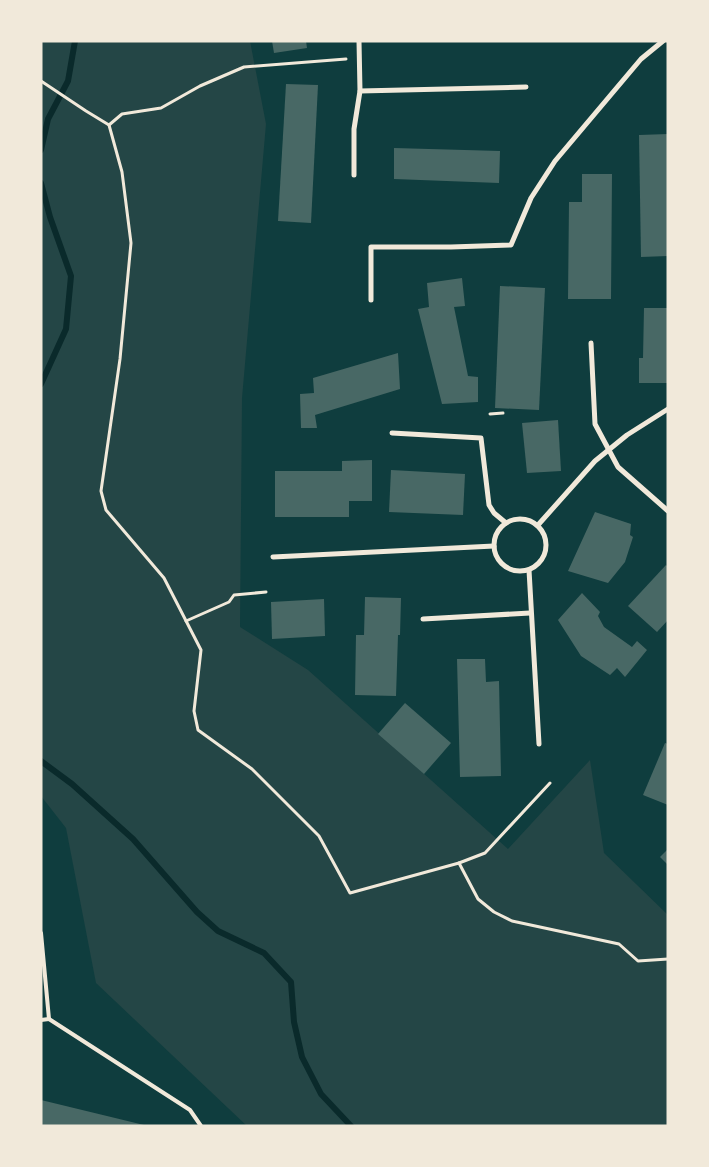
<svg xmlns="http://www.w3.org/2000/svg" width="709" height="1167" font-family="'Space Grotesk',sans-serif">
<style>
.green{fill:#244646}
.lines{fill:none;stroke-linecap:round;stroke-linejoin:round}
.stream{stroke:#0a2a2b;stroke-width:6}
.building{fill:#486865}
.path{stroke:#f1e9da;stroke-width:3}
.service{stroke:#f1e9da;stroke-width:4}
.minor{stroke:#f1e9da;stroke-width:5}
</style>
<rect width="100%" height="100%" fill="#0f3d3e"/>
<path class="green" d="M41 41H250L266 124 242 398 240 627 308 670 508 849 590 760 604 853 668 915V1126H247L96 983 66 828 41 796Z"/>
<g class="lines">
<g class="stream">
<path d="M41 150 48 119 68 81 75 41"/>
<path d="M41 183 50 217 71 276 66 329 41 384"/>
<path d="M41 761 72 784 133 839 197 912 218 931 264 953 291 982 294 1022 302 1057 321 1094 351 1126"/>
</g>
</g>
<g class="building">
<path d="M272 41H306L307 48 274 53Z"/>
<path d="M286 84 318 85 311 223 278 221Z"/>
<path d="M668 134V256L641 257 639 135Z"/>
<path d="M394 148 500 151 499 183 394 179Z"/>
<path d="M582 174H612L611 299H568L569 202H582Z"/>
<path d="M462 278 465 306 454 307 468 376 478 377V402L442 404 418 309 429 307 427 283Z"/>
<path d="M500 286 545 288 539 410 495 408Z"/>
<path d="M644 308H668V383H639V358H643Z"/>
<path d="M398 353 400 389 315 415 317 428H301L300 394 314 393 313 378Z"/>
<path d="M558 420 561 471 527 473 522 423Z"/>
<path d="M372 460V501H349V517H275V471H342V461Z"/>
<path d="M391 470 465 474 463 515 389 512Z"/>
<path d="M595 512 631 524 630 535 633 537 625 562 608 583 568 571Z"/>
<path d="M666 565 668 567V620L657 632 628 606Z"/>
<path d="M582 593 600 612 598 616 604 627 632 647 637 641 647 650 625 677 617 668 610 675 581 656 558 620Z"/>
<path d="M365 597 401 598 400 635H398L396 696 355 695 356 635H364Z"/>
<path d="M324 599 325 636 272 639 271 602Z"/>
<path d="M457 659H485L486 682 499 681 501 776 460 777Z"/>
<path d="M405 703 451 743 424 774 378 734Z"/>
<path d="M665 743 668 744V805L643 795Z"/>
<path d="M668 849V865L660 857Z"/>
<path d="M41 1100 144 1125V1126H41Z"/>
</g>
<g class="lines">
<g class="path">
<path d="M41 81 86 111 109 125 122 114 161 108 200 86 244 67 346 59"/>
<path d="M109 125 122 172 131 243 120 359 101 491 106 510 164 578 201 650 194 711 198 730 252 769 319 836 350 893 459 863"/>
<path d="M490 414 503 413"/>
<path d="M186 621 229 602 234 595 266 592"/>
<path d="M550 783 485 853 459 863 478 899 494 912 512 921 619 944 638 961 668 959"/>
</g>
<g class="service">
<path d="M41 933 49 1019 41 1020"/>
<path d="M49 1019 190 1110 201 1126"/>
</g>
<g class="minor">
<path d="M360 91 526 87"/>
<path d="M354 175V129L360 91 359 41"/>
<path d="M371 300V247H451L511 245 531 198 555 161 641 59 663 41"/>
<path d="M591 343 595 424 618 467 668 511"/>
<path d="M392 433 481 438 489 505 494 513 506 523"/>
<circle cx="520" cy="545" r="26"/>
<path d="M538 525 595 461 627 435 668 409"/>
<path d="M273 557 494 546"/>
<path d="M529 570 539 744"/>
<path d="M423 619 530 613"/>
</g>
</g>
<rect width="709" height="1167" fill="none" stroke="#f1e9da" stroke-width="85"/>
</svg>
